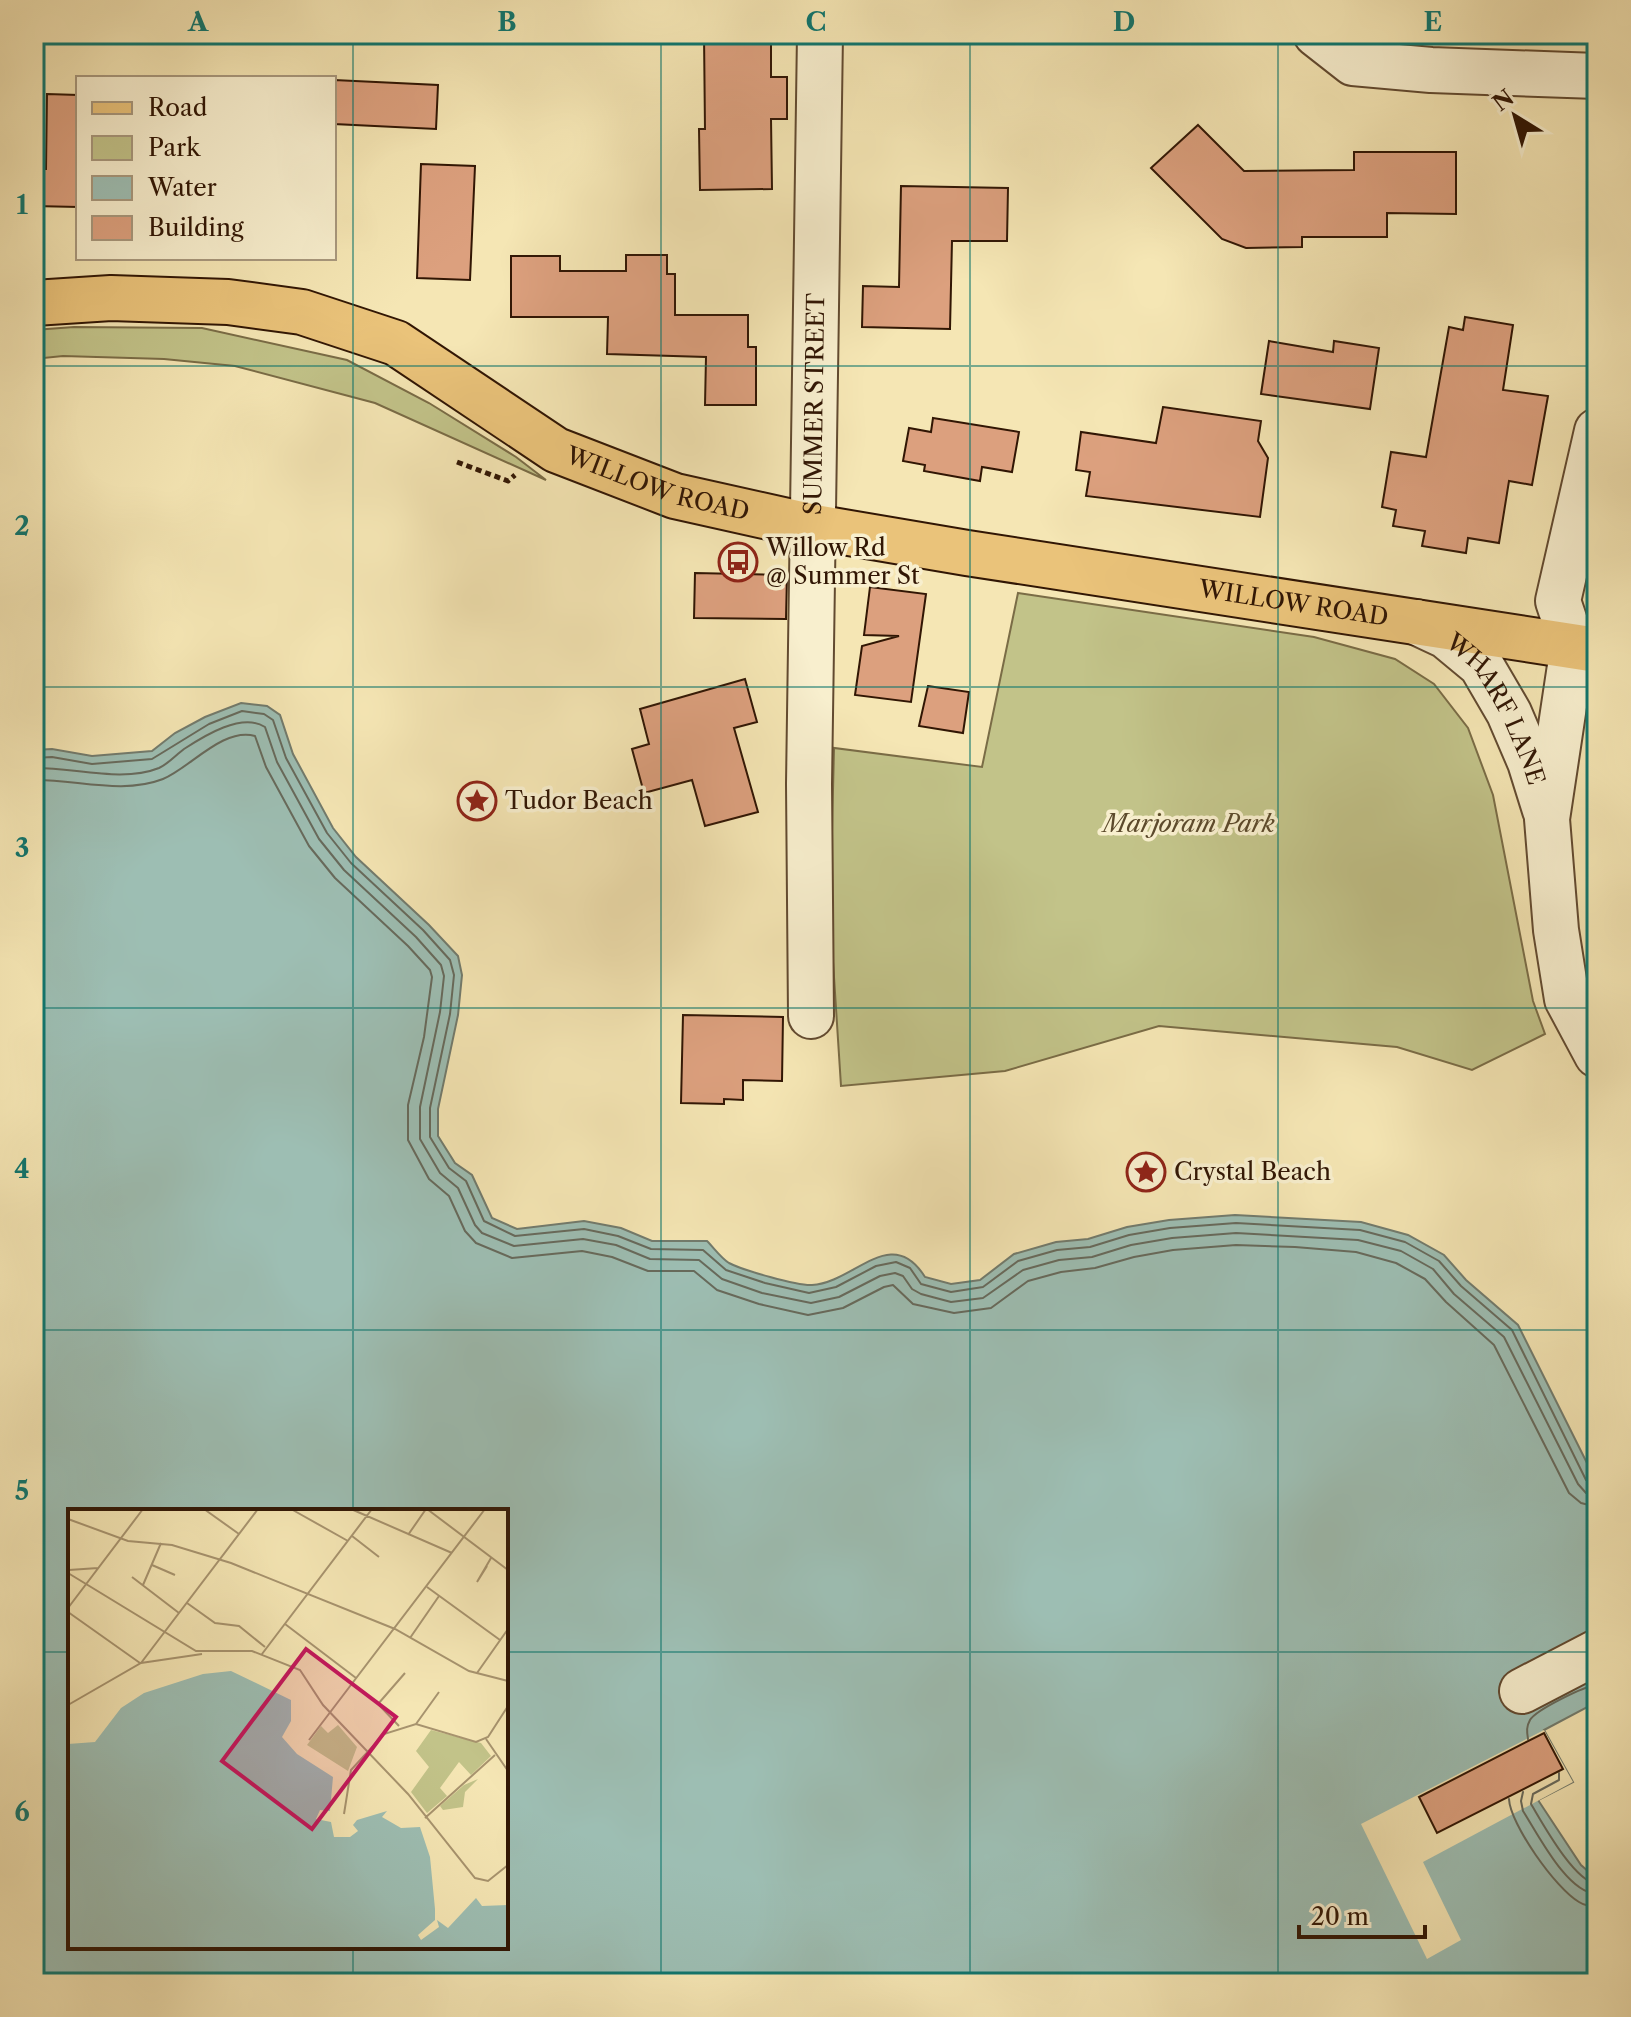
<svg xmlns="http://www.w3.org/2000/svg" width="1631" height="2017" font-family="'Libre Caslon Text',serif">
<style>
.green{fill:#c2c389;stroke:#7a6c46;stroke-width:2}
.water{fill:#9dbeb3;stroke:#727b6d;stroke-width:2;fill-rule:evenodd}
.pier{fill:#f5e6b4}
.lines{fill:none;stroke-linecap:round;stroke-linejoin:round}
.shore{stroke:#676a5c;stroke-width:2}
.building{fill:#dca07e;stroke:#311604;stroke-width:2}
.minor-casing{stroke:#624a30;stroke-width:48}
.major-casing{stroke:#311604;stroke-width:48}
.path{stroke:#311604;stroke-width:5;stroke-dasharray:6 4;stroke-linecap:butt}
.minor{stroke:#f8efce;stroke-width:44}
.major{stroke:#eac37a;stroke-width:44}
.grid{fill:none;stroke:#0f766e;stroke-width:2;stroke-opacity:0.55}
.labels{text-anchor:middle;stroke-width:7;stroke-linejoin:round;paint-order:stroke}
.street-label{font-size:24px;fill:#311604;stroke:#f8efce}
.poi-label{font-size:24px;fill:#311604;stroke:#f8efce;text-anchor:start}
.park-label{font-size:24px;font-style:italic;fill:#5c4a2c;stroke:#f8efce}
.inset-road{fill:none;stroke:#a7936e;stroke-width:2}
.view{fill:#c2185b;fill-opacity:0.15;stroke:#c2185b;stroke-width:4}
.inset-edge{fill:none;stroke:#311604;stroke-width:4}
.neatline{fill:none;stroke:#0f766e;stroke-width:3}
.grid-label{font-size:26px;text-anchor:middle;font-weight:bold;fill:#0f766e}
</style>
<rect width="100%" height="100%" fill="#f5e6b4"/>
<filter id="stains"><feTurbulence type="fractalNoise" baseFrequency=".0025" numOctaves="4"/><feColorMatrix values="0 0 0 0 .2 0 0 0 0 .09 0 0 0 0 .02 0 0 0 .5 -.17"/></filter>
<radialGradient id="worn" r=".72"><stop offset=".6" stop-color="#630" stop-opacity="0"/><stop offset="1" stop-color="#630" stop-opacity=".3"/></radialGradient>
<g class="green">
<path d="M74 327 202 328 347 360 429 403 516 457 546 480 375 403 235 366 164 359 63 356 34 359V330Z"/>
<path d="M1018 593 1314 637 1395 659 1434 684 1468 728 1493 795 1533 1001 1545 1034 1472 1070 1397 1047 1159 1026 1005 1071 841 1086 830 915 834 748 982 767Z"/>
</g>
<path class="water" d="M241 703 267 706 280 715 293 754 333 828 356 857 429 925 458 956 462 975 458 1015 438 1109V1136L455 1163 472 1175 492 1218 517 1229 584 1221 621 1228 652 1241H707C714 1248 721 1258 729 1263 742 1270 798 1286 812 1285 854 1283 891 1223 925 1277L951 1284 980 1280 1014 1254 1056 1242 1088 1239 1127 1227 1169 1220 1235 1215 1361 1222 1408 1235 1444 1255 1466 1280 1518 1325 1597 1483V1702L1544 1730 1573 1782 1538 1800 1581 1865 1597 1879V1983H34V750L52 749 92 756 152 751 175 733 205 717ZM70 1511H506V1947H70Z"/>
<path class="pier" d="M1544 1730 1573 1782 1423 1862 1461 1940 1427 1959 1361 1824Z"/>
<g class="lines">
<g class="shore">
<path d="M34 758 52 757 92 764 152 759 209 724 242 711 264 714 273 720 286 758 327 833 351 863 423 930 450 960 454 975 450 1014 430 1108V1137L449 1168 466 1181 484 1221 515 1236 584 1229 618 1236 651 1249 703 1250 726 1270 765 1283 809 1293 836 1287 876 1266 896 1262 910 1268 921 1284 951 1292 983 1287 1018 1261 1057 1250 1090 1247 1129 1235 1170 1228 1236 1223 1360 1230 1405 1242 1439 1261 1461 1286 1512 1330 1586 1480 1597 1484"/>
<path d="M34 768C72 767 122 783 159 768 168 764 176 755 184 749 204 736 242 712 265 727L277 762 319 839 344 870 416 937 441 965 444 976 440 1012 420 1107V1139L440 1173 458 1188 475 1225 482 1233 514 1246 583 1239 616 1245 650 1259 699 1260 722 1279 762 1293 811 1303 839 1297 880 1276 895 1273 903 1276 912 1289 921 1294 951 1302 983 1298 1023 1270 1059 1260 1092 1257 1131 1245 1172 1238 1236 1233 1358 1240 1401 1251 1433 1269 1454 1294 1504 1337 1578 1484 1586 1493 1597 1495"/>
<path d="M34 780C75 779 122 795 163 779 190 768 223 727 255 736L266 767 309 846 335 878 408 946 430 970 432 977 424 1037 408 1105V1140L429 1179 449 1196 465 1231 476 1243 512 1258 582 1251 612 1257 648 1271H694L717 1290 759 1304 808 1315 843 1308 884 1287 893 1285 913 1304 954 1313 991 1308 1028 1281 1061 1272 1095 1268 1134 1257 1173 1250 1236 1245 1295 1247 1356 1252 1396 1263 1425 1279 1446 1302 1494 1345 1569 1493 1581 1503 1597 1507"/>
<path d="M1528 1739C1527 1732 1526 1727 1530 1720 1536 1710 1584 1686 1597 1685"/>
<path d="M1559 1773V1780L1533 1794 1531 1804C1543 1824 1574 1881 1597 1884"/>
<path d="M1523 1792 1521 1801 1523 1811C1538 1834 1567 1893 1597 1894"/>
<path d="M1509 1799C1510 1824 1556 1889 1579 1902 1585 1906 1590 1906 1597 1906"/>
</g>
</g>
<g class="building">
<path d="M704 34H771V77H787V119H771L772 189 700 190 699 129H705Z"/>
<path d="M334 80 438 85 436 129 334 124Z"/>
<path d="M47 94 78 95V207L34 206V169H46Z"/>
<path d="M1198 125 1244 171 1354 170V152H1456V214L1387 213V237H1302V247L1246 248 1222 239 1151 168Z"/>
<path d="M421 164 475 166 470 280 417 278Z"/>
<path d="M901 186 1008 188 1007 241H952L950 329 862 327 863 286 899 287Z"/>
<path d="M626 255H667V274H675V315H748V347H756V405H705L706 357 607 354 608 317H511V256H560V271H626Z"/>
<path d="M1465 317 1513 325 1503 390 1548 396 1532 485 1509 481 1499 543 1468 538 1466 553 1422 546 1425 531 1393 526 1396 510 1382 507 1391 452 1426 457 1449 327 1463 330Z"/>
<path d="M1269 341 1333 352 1334 341 1379 348 1370 409 1261 394Z"/>
<path d="M1163 407 1261 421 1258 441 1268 458 1260 517 1086 496 1090 472 1076 470 1081 432 1156 443Z"/>
<path d="M933 418 1019 432 1012 472 982 467 980 481 924 471 925 465 903 461 909 428 931 432Z"/>
<path d="M695 573 787 575 786 619 694 618Z"/>
<path d="M870 587 926 594 911 702 855 695 862 646 899 636 864 635Z"/>
<path d="M745 679 757 722 734 728 758 812 705 826 692 780 644 793 632 749 649 744 640 709Z"/>
<path d="M928 686 969 692 963 733 919 726Z"/>
<path d="M683 1015 783 1017 782 1081 743 1080V1100L724 1099V1104L681 1103Z"/>
<path d="M1544 1733 1563 1769 1437 1833 1419 1797Z"/>
</g>
<g class="lines">
<g class="minor-casing">
<g id="minor">
<path d="M1316 34 1353 63 1431 70 1597 76"/>
<path d="M1597 431 1558 601 1573 646 1547 819 1556 930 1567 999 1597 1055"/>
<path id="s1" d="M1416 622 1446 636 1481 665 1509 713 1530 762 1545 810"/>
<path id="s2" d="M811 1016 809 784 820 34"/>
<path d="M1522 1691 1597 1652"/>
</g>
</g>
<g class="major-casing">
<g id="major">
<path id="s3" d="M34 303 111 298 228 302 302 312 396 343 556 450 675 496 814 527 967 553 1597 650"/>
</g>
</g>
<path class="path" d="M457 462 508 481 515 475"/>
<use href="#minor" class="minor"/>
<use href="#major" class="major"/>
</g>
<path class="grid" d="M353 34V1511M661 34V1983M970 34V1983M1278 34V1983M34 366H1597M34 687H1597M34 1008H1597M34 1330H1597M34 1652H70M506 1652H1597M353 1947V1983"/>
<defs>
<g id="bus-ring" transform="scale(2)"><circle r="9.5" fill="#f8efce" stroke="#8f2418" stroke-width="1.5"/><path d="M-5-6H5V4H4V6H2V4H-2V6H-4V4H-5ZM-3.5-4V0h7V-4ZM-3.5 1.2v1.5H-2V1.2ZM2 1.2v1.5H3.5V1.2Z" fill="#8f2418"/></g>
<g id="sight-ring" transform="scale(2)"><circle r="9.5" fill="#f8efce" stroke="#8f2418" stroke-width="1.5"/><path d="M0-6L1.8-2.2L6-1.7L2.9 1.2L3.7 5.4L0 3.3L-3.7 5.4L-2.9 1.2L-6-1.7L-1.8-2.2Z" fill="#8f2418"/></g>
</defs>
<g fill-rule="evenodd">
<use href="#bus-ring" x="738" y="562"/>
<use href="#sight-ring" x="477" y="801"/>
<use href="#sight-ring" x="1146" y="1172"/>
</g>
<g class="labels">
<g class="street-label">
<text dy="8" stroke="none"><textPath href="#s2" startOffset="612">SUMMER STREET</textPath></text>
<text dy="8" stroke="none"><textPath href="#s3" startOffset="668">WILLOW ROAD</textPath></text>
<text dy="8" stroke="none"><textPath href="#s3" startOffset="1316">WILLOW ROAD</textPath></text>
<text dy="8" stroke="none"><textPath href="#s1" startOffset="124">WHARF LANE</textPath></text>
</g>
<g class="poi-label">
<text x="766" y="556">Willow Rd<tspan x="766" dy="28">@ Summer St</tspan></text>
<text x="505" y="809">Tudor Beach</text>
<text x="1174" y="1180">Crystal Beach</text>
</g>
<g class="park-label">
<text x="1189" y="832">Marjoram Park</text>
</g>
</g>
<g transform="translate(68 1509)">
<rect width="440" height="440" fill="#f5e6b4"/>
<path d="M270 216 289 238 280 262 239 236 253 217 260 224ZM363 221 413 234 423 247 403 266 391 253 372 279 379 287 359 304 343 283 361 258 348 242ZM410 270 397 283 395 298 375 301 372 297 396 276Z" fill="#c2c389"/>
<path d="M163 162 223 191V212L214 228 229 245 265 268 262 302 252 301 248 310 263 313 266 328H282L290 322 285 316 289 311 319 302 314 308 333 319 352 318 362 348 367 400V411L350 426 353 431 371 418 369 411 380 419 408 389 414 397 440 396V440H0V235L27 233 53 199 76 184 135 165Z" fill="#9dbeb3"/>
<path class="inset-road" d="M136 0 171 25M223 0 280 32M283 0 384 44M359 0 440 61M0 10 60 32 104 36 163 54 327 120 401 162 440 172M340 26 358 0M284 27 311 48M84 56 107 66M419 57 409 73 423 49M1 61 30 59M0 64 128 142H184L232 161 255 196 340 285 407 369 420 372 440 356M64 68 111 104M75 76 93 34M359 78 432 131M119 94 147 114 171 117 197 138M0 99 75 0M0 103 72 154M217 115 288 169M342 129 371 87M194 145 304 0M73 154 190 0M409 164 440 120M0 196 73 154 134 145M348 215 371 183M331 217 310 195 337 164M418 230 440 262M241 231 417 0M276 305 283 261 316 225 348 215 408 233 420 228 440 197M357 309 427 246"/>
<path class="view" d="M238 140 328 208 244 320 154 252Z"/>
<rect width="440" height="440" class="inset-edge"/>
</g>
<rect width="1631" height="2017" fill="none" stroke="#f5e6b4" stroke-width="88"/>
<rect x="76" y="76" width="260" height="184" fill="#f8efce" stroke="#a8987d" stroke-width="2"/>
<rect x="92" y="102" width="40" height="12" fill="#eac37a" stroke="#a8987d" stroke-width="2"/>
<text x="148" y="116" font-size="24" fill="#311604">Road</text>
<rect x="92" y="136" width="40" height="24" fill="#c2c389" stroke="#a8987d" stroke-width="2"/>
<text x="148" y="156" font-size="24" fill="#311604">Park</text>
<rect x="92" y="176" width="40" height="24" fill="#9dbeb3" stroke="#a8987d" stroke-width="2"/>
<text x="148" y="196" font-size="24" fill="#311604">Water</text>
<rect x="92" y="216" width="40" height="24" fill="#dca07e" stroke="#a8987d" stroke-width="2"/>
<text x="148" y="236" font-size="24" fill="#311604">Building</text>
<g transform="translate(1515 116) rotate(323)" stroke="#f8efce" stroke-width="6" paint-order="stroke">
<path d="M0-6L14 30L0 20L-14 30Z" fill="#311604"/>
<text y="-12" font-size="22" font-weight="bold" text-anchor="middle" fill="#311604">N</text>
</g>
<path d="M1299 1925v12h126v-12" fill="none" stroke="#311604" stroke-width="4"/>
<text x="1311" y="1925" font-size="24" fill="#311604" stroke="#f8efce" stroke-width="6" paint-order="stroke">20 m</text>
<rect x="44" y="44" width="1543" height="1929" class="neatline"/>
<g class="grid-label">
<text x="198" y="31">A</text>
<text x="507" y="31">B</text>
<text x="816" y="31">C</text>
<text x="1124" y="31">D</text>
<text x="1433" y="31">E</text>
<text x="22" y="214">1</text>
<text x="22" y="535">2</text>
<text x="22" y="857">3</text>
<text x="22" y="1178">4</text>
<text x="22" y="1500">5</text>
<text x="22" y="1821">6</text>
</g>
<rect width="100%" height="100%" filter="url(#stains)"/>
<rect width="100%" height="100%" fill="url(#worn)"/>
</svg>
